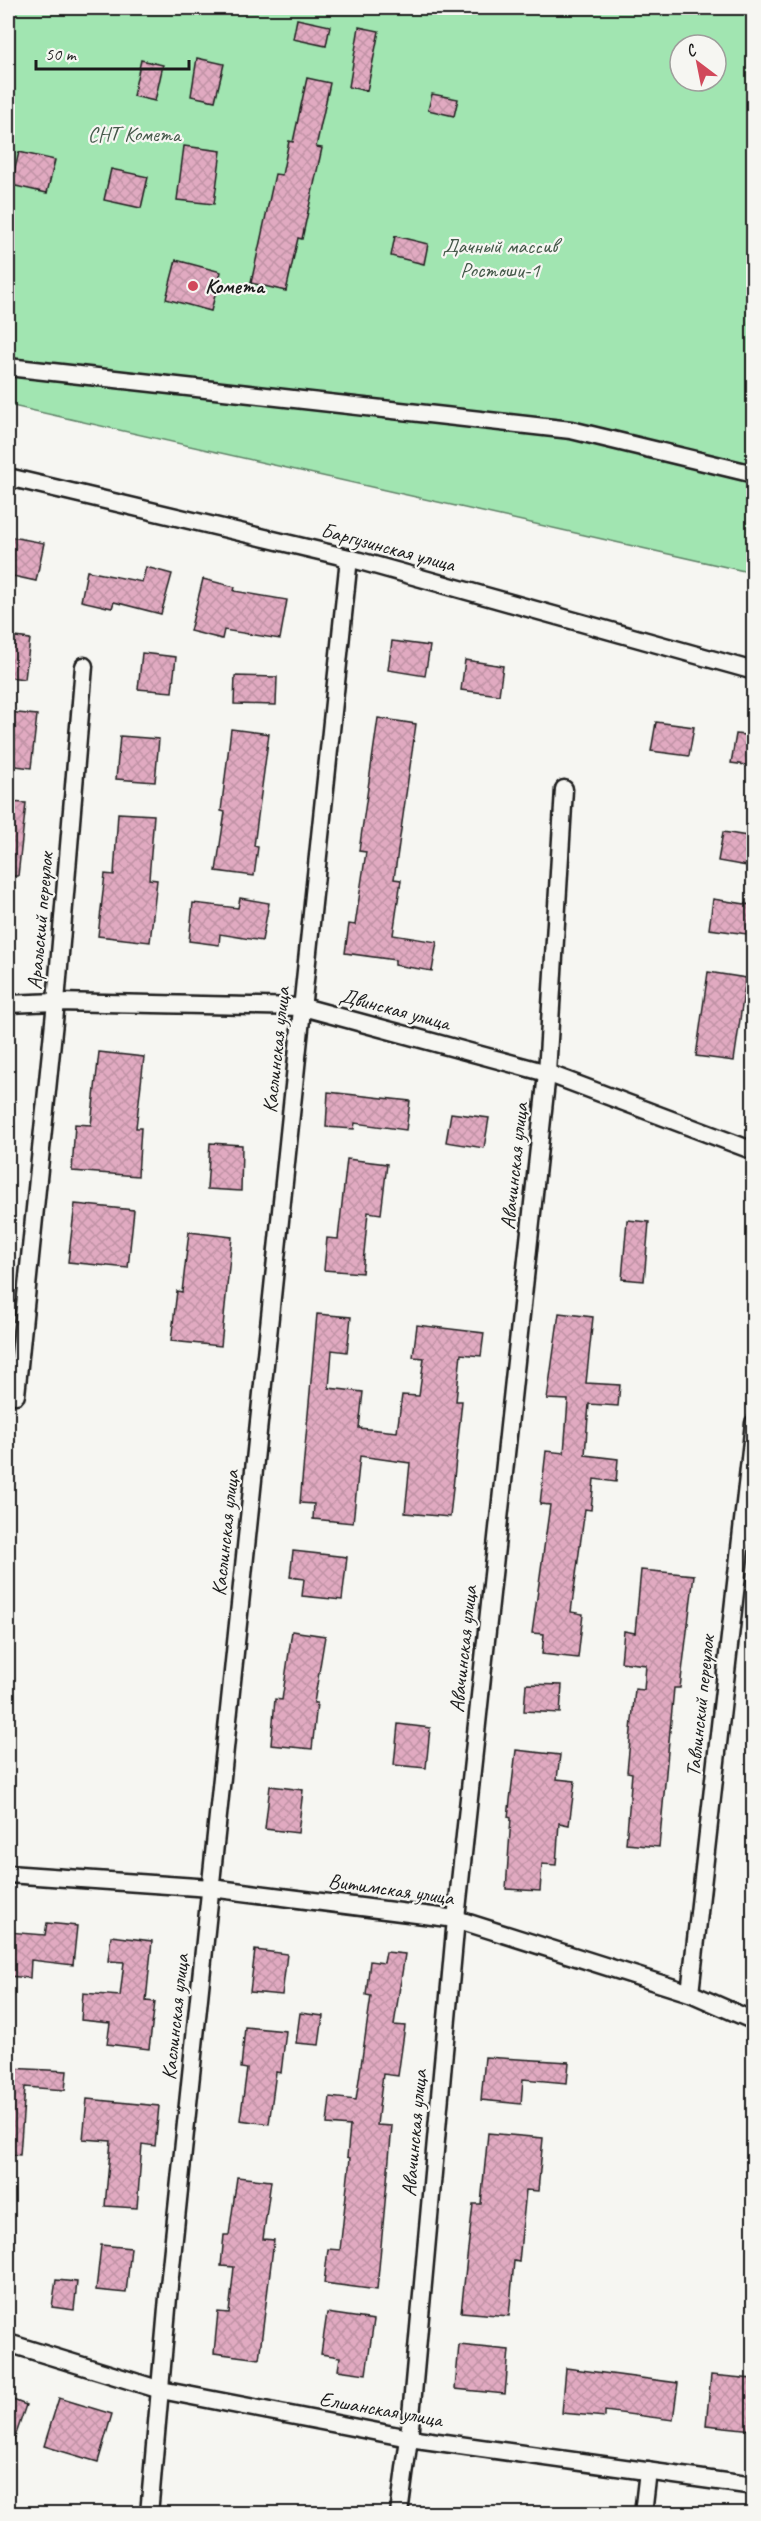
<svg xmlns="http://www.w3.org/2000/svg" width="761" height="2521" font-family="Caveat,sans-serif">
<style>
.garden{fill:#a1e5b1;stroke:#5e8066;stroke-width:1.5;fill-rule:evenodd}
.building{fill:url(#building-cross-hatch);stroke:#1c1c1c;stroke-width:1.5}
.lines{fill:none;stroke-linecap:round;stroke-linejoin:round}
.street-casing{stroke:#1c1c1c;stroke-width:21}
.street{stroke:#f6f6f2;stroke-width:16}
.poi-dot{fill:#d1495b;stroke:#f6f6f2;stroke-width:2}
.labels{text-anchor:middle;stroke-width:4.5;stroke-linejoin:round;paint-order:stroke}
.park-label{font-size:21px;fill:#445849;stroke:#f6f6f2}
.poi-label{font-size:21px;font-weight:bold;fill:#1c1c1c;stroke:#f6f6f2;text-anchor:start}
.street-label{font-size:21px;fill:#1c1c1c;stroke:#f6f6f2}
</style>
<defs>
<pattern id="building-cross-hatch" width="8" height="8" patternUnits="userSpaceOnUse" patternTransform="scale(1.5)"><rect width="8" height="8" fill="#e1aac1"/><path d="M0 0l8 8M0 8l8-8" fill="none" stroke="#c092a5"/></pattern>
</defs>
<rect width="100%" height="100%" fill="#f6f6f2"/>
<filter id="ink" filterUnits="userSpaceOnUse"><feTurbulence type="fractalNoise" baseFrequency=".0167" numOctaves="2"/><feDisplacementMap in="SourceGraphic" scale="12" xChannelSelector="R" yChannelSelector="G"/><feConvolveMatrix kernelMatrix="1 2 1 2 8 2 1 2 1" color-interpolation-filters="sRGB"/></filter>
<g filter="url(#ink)">
<path class="garden" d="M8 8H753V573L8 405ZM680 45H716V81H680Z"/>
<g class="building">
<path d="M297 19 330 26 326 46 293 39Z"/>
<path d="M359 27 379 31 367 91 349 87Z"/>
<path d="M197 58 224 64 215 101 191 96Z"/>
<path d="M141 60 163 65 155 101 133 96Z"/>
<path d="M307 78 330 83 316 147 322 148 302 239 298 238 286 291 251 283 275 174 282 175 289 141 293 142Z"/>
<path d="M432 94 458 99 454 116 428 110Z"/>
<path d="M184 146 221 151 214 204 177 200Z"/>
<path d="M19 152 55 160 47 193 11 185Z"/>
<path d="M111 169 148 177 141 208 104 200Z"/>
<path d="M395 236 428 244 424 264 391 256Z"/>
<path d="M176 260 221 272 211 311 166 299Z"/>
<path d="M12 537 44 543 36 581 8 575Z"/>
<path d="M146 567 172 574 161 614 114 602 112 608 81 601 87 571 142 582Z"/>
<path d="M203 579 235 587 234 591 287 600 280 639 224 630 222 639 190 631Z"/>
<path d="M8 636 30 639 25 679 8 677Z"/>
<path d="M392 641 430 646 425 676 388 670Z"/>
<path d="M142 653 176 657 172 692 138 689Z"/>
<path d="M465 660 503 666 499 695 461 690Z"/>
<path d="M235 676 277 677 276 705 234 704Z"/>
<path d="M8 712 37 715 31 768 8 765Z"/>
<path d="M378 718 416 724 394 879 401 880 393 935 437 942 432 971 395 965V960L345 953 349 924 355 925 366 852 359 851Z"/>
<path d="M656 722 694 727 689 756 651 751Z"/>
<path d="M231 729 269 734 254 846 258 847 254 876 216 871 225 812 221 811Z"/>
<path d="M736 734 753 736V766L731 763Z"/>
<path d="M120 736 159 739 155 782 116 779Z"/>
<path d="M8 802 26 803 18 876H8Z"/>
<path d="M118 813 154 815 149 879 157 880 150 942 98 936 105 874 114 875Z"/>
<path d="M723 832 753 837V867L718 861Z"/>
<path d="M240 898 269 903 262 941 220 934 219 945 189 941 193 903 238 908Z"/>
<path d="M713 899 751 905 747 934 709 929Z"/>
<path d="M708 972 746 978 734 1061 696 1056Z"/>
<path d="M99 1052 144 1057 136 1128H141L138 1176 72 1171 75 1124 91 1125Z"/>
<path d="M328 1092 410 1101 406 1130 355 1123 354 1129 326 1127Z"/>
<path d="M451 1113 489 1118 484 1148 446 1142Z"/>
<path d="M210 1143 242 1145 241 1191 207 1189Z"/>
<path d="M347 1159 387 1164 381 1214 368 1212 362 1273 324 1270 327 1238 338 1239Z"/>
<path d="M75 1204 134 1210 128 1268 68 1262Z"/>
<path d="M627 1220 649 1222 644 1281 622 1279Z"/>
<path d="M189 1232 232 1237 221 1346 171 1341 177 1291 182 1292Z"/>
<path d="M559 1313 593 1317 586 1383 620 1385 618 1406 589 1404 585 1455 618 1459 616 1482 594 1479 591 1510 585 1509 571 1612 583 1614 578 1658 542 1654 544 1634 532 1633 550 1505 540 1504 546 1451 564 1453 568 1400 547 1399Z"/>
<path d="M317 1314 351 1317 347 1352 332 1350 329 1388 363 1392 359 1428 397 1432 402 1395 419 1396 424 1358 413 1357 417 1325 484 1333 481 1356 461 1354 456 1401H462L450 1517 405 1513 410 1463 360 1456 353 1523 313 1519 314 1504 300 1503Z"/>
<path d="M293 1551 347 1557 342 1600 302 1596 304 1579 290 1577Z"/>
<path d="M641 1570 694 1575 680 1688H674L659 1847 626 1844 632 1773 627 1772 635 1689 644 1690 646 1665 621 1662 624 1631 635 1633Z"/>
<path d="M292 1631 325 1636 314 1703H317L312 1749 271 1745 275 1699 282 1700Z"/>
<path d="M526 1684 562 1685 560 1713 524 1711Z"/>
<path d="M398 1724 430 1728 426 1768 394 1765Z"/>
<path d="M516 1750 560 1755 557 1779 575 1781 569 1825 559 1823 556 1865 542 1864 540 1891 506 1889 511 1818 508 1817Z"/>
<path d="M270 1786 303 1790 298 1833 265 1829Z"/>
<path d="M47 1923 77 1926 73 1965 31 1960 30 1978 8 1976V1932L45 1935Z"/>
<path d="M111 1936 152 1941 146 2001 155 2002 149 2049 107 2044 110 2023 81 2020 83 1993 120 1996 124 1962 108 1961Z"/>
<path d="M255 1950 287 1954 282 1995 250 1992Z"/>
<path d="M386 1952 405 1954 394 2025 405 2026 398 2076 383 2074 377 2125 392 2126 377 2290 324 2283 328 2249 340 2250 350 2158 347 2157 350 2126 327 2124 330 2097 356 2100 371 1996 366 1995 370 1961 384 1963Z"/>
<path d="M300 2013 323 2016 319 2045 296 2043Z"/>
<path d="M245 2027 286 2031 281 2073 276 2072 269 2124 240 2120 247 2069 241 2068Z"/>
<path d="M485 2057 569 2062 567 2083 523 2079 521 2104 481 2100Z"/>
<path d="M8 2068 67 2071 65 2090 25 2087 20 2155 8 2154Z"/>
<path d="M87 2099 159 2106 155 2146 142 2144 137 2208 105 2206 111 2141 83 2139Z"/>
<path d="M488 2133 543 2138 538 2191 526 2190 519 2262 514 2261 509 2316 461 2312 473 2204H481Z"/>
<path d="M237 2177 271 2181 263 2239 274 2240 259 2359 214 2353 218 2312 229 2313 234 2267 221 2266 224 2235H229Z"/>
<path d="M101 2245 131 2248 126 2293 96 2290Z"/>
<path d="M56 2280 77 2282 74 2310 52 2307Z"/>
<path d="M327 2313 374 2320 366 2374 338 2370 340 2357 321 2354Z"/>
<path d="M459 2345 509 2350 505 2394 455 2389Z"/>
<path d="M566 2368 678 2383 673 2420 605 2411V2417L562 2413Z"/>
<path d="M711 2375 753 2379V2430L706 2425Z"/>
<path d="M8 2398 26 2405 10 2452 8 2451Z"/>
<path d="M59 2398 112 2414 98 2462 44 2446Z"/>
</g>
<g class="lines">
<g class="street-casing">
<g id="street">
<path d="M8 367 571 430 754 474"/>
<path d="M8 477 349 558 754 671"/>
<path d="M8 1004 56 1002 303 1007 547 1073 754 1151"/>
<path d="M16 1395 56 1002 84 666"/>
<path d="M8 1874 211 1888 456 1919 690 1993 754 2021"/>
<path d="M690 1993 754 1423"/>
<path d="M8 2343 161 2390 409 2438 754 2486"/>
<path d="M149 2514 169 2286 349 558"/>
<path d="M399 2514 409 2438 456 1919 547 1073 564 789"/>
<path d="M643 2514 648 2471"/>
</g>
</g>
<use href="#street" class="street"/>
</g>
</g>
<circle class="poi-dot" cx="193" cy="286" r="6"/>
<g class="labels">
<g class="park-label">
<text x="134" y="141">СНТ Комета</text>
<text x="500" y="253">Дачный массив<tspan x="500" dy="24">Ростоши-1</tspan></text>
</g>
<g class="poi-label">
<text x="205" y="293">Комета</text>
</g>
<g class="street-label">
<text transform="translate(388 547) rotate(15)" y="7">Баргузинская улица</text>
<text transform="translate(40 921) rotate(-85)" y="7">Аральский переулок</text>
<text transform="translate(395 1009) rotate(15)" y="7">Двинская улица</text>
<text transform="translate(276 1050) rotate(-84)" y="7">Каслинская улица</text>
<text transform="translate(514 1166) rotate(-84)" y="7">Авачинская улица</text>
<text transform="translate(225 1533) rotate(-84)" y="7">Каслинская улица</text>
<text transform="translate(463 1649) rotate(-84)" y="7">Авачинская улица</text>
<text transform="translate(700 1706) rotate(-84)" y="7">Тавлинский переулок</text>
<text transform="translate(391 1889) rotate(8)" y="7">Витимская улица</text>
<text transform="translate(175 2017) rotate(-84)" y="7">Каслинская улица</text>
<text transform="translate(414 2133) rotate(-85)" y="7">Авачинская улица</text>
<text transform="translate(381 2409) rotate(10)" y="7">Елшанская улица</text>
</g>
</g>
<rect width="761" height="2521" fill="none" stroke="#f6f6f2" stroke-width="30"/>
<rect x="15" y="15" width="731" height="2491" fill="none" stroke="#1c1c1c" stroke-width="2" filter="url(#ink)"/>
<g transform="translate(698 63) rotate(328)"><circle r="28" fill="#f6f6f2" stroke="#9f9f9c" stroke-width="1.5"/>
<path d="M0-4.5L10 22L0 15L-10 22Z" fill="#d1495b"/>
<text y="-9" font-size="16" font-weight="bold" text-anchor="middle" fill="#1c1c1c">С</text>
</g>
<path d="M36 60v9h153v-9" fill="none" stroke="#1c1c1c" stroke-width="3"/>
<text x="45" y="60" font-size="18" fill="#1c1c1c" stroke="#f6f6f2" stroke-width="4.5" paint-order="stroke">50 m</text>
</svg>
